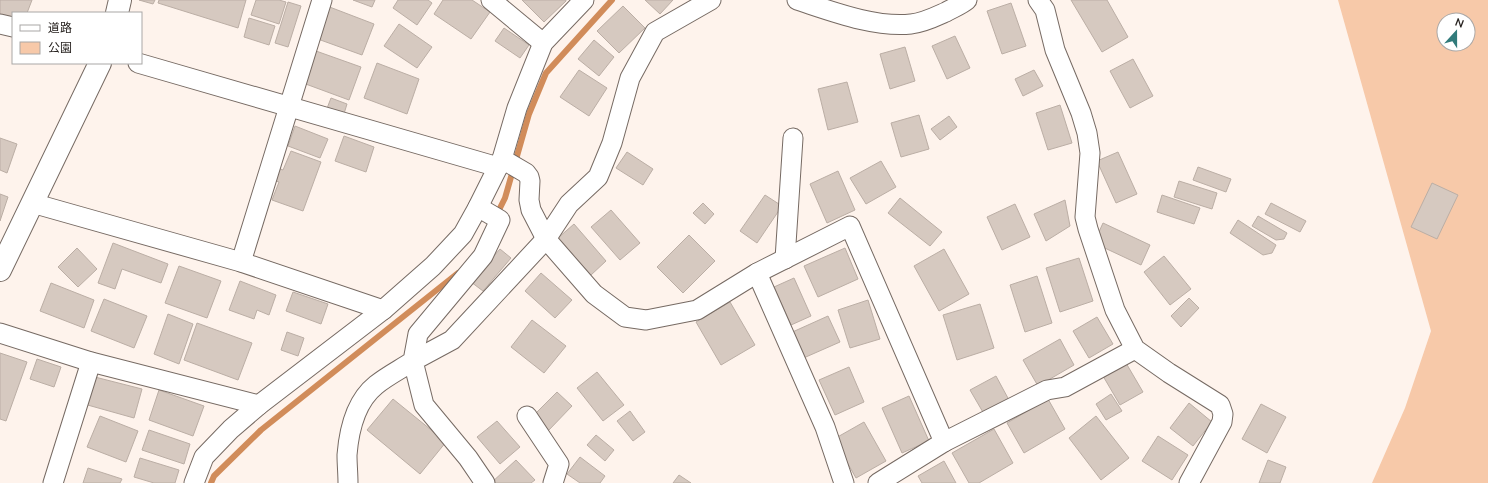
<svg xmlns="http://www.w3.org/2000/svg" width="1488" height="483" font-family="Mulish,'Noto Sans JP',sans-serif">
<style>
.green{fill:#f7c9a9;fill-rule:evenodd}
.lines{fill:none;stroke-linecap:round;stroke-linejoin:round}
.stream{stroke:#d18c5a;stroke-width:6}
.building{fill:#d6c9c0;stroke:#bbaea5}
.minor-casing{stroke:#766a63;stroke-width:21}
.tertiary-casing{stroke:#766a63;stroke-width:24}
.minor{stroke:#fff;stroke-width:19}
.tertiary{stroke:#fff;stroke-width:22}
</style>
<rect width="100%" height="100%" fill="#fef3ec"/>
<path class="green" d="M1338 0H1488V483H1372L1405 408 1431 331ZM1444 20H1468V44H1444Z"/>
<g class="lines">
<g class="stream">
<path d="M496 216 505 198 529 114 546 73 612 0"/>
<path d="M211 483 214 476 261 430 458 273"/>
</g>
</g>
<g class="building">
<path d="M0 0H32L27 13H13V22L0 17Z"/>
<path d="M139 0H155L153 4Z"/>
<path d="M159 0H246L238 28 158 3Z"/>
<path d="M256 0H279L286 2 279 24 251 15Z"/>
<path d="M353 0H375L372 7Z"/>
<path d="M398 0H428L432 3 417 25 393 8Z"/>
<path d="M443 0H472L490 12 471 39 434 14Z"/>
<path d="M522 0H566V1L544 22Z"/>
<path d="M645 0H673L660 14Z"/>
<path d="M1071 0H1107L1128 37 1102 52Z"/>
<path d="M288 2 301 6 288 47 275 43Z"/>
<path d="M1011 3 1026 46 1002 54 987 11Z"/>
<path d="M327 6 374 24 362 55 315 38Z"/>
<path d="M623 6 645 28 619 53 597 31Z"/>
<path d="M249 18 275 26 269 45 244 37Z"/>
<path d="M399 24 432 47 417 68 384 46Z"/>
<path d="M504 28 529 45 520 58 495 41Z"/>
<path d="M955 36 970 68 947 79 932 46Z"/>
<path d="M594 40 614 57 599 76 578 59Z"/>
<path d="M905 47 915 81 890 89 880 54Z"/>
<path d="M316 51 361 67 349 100 303 83Z"/>
<path d="M1133 59 1153 96 1130 108 1110 71Z"/>
<path d="M377 63 419 79 407 114 364 98Z"/>
<path d="M579 70 607 88 589 116 560 97Z"/>
<path d="M1034 70 1043 86 1023 96 1015 79Z"/>
<path d="M847 82 858 122 828 130 818 89Z"/>
<path d="M331 98 347 104 343 117 326 111Z"/>
<path d="M1060 105 1072 143 1048 150 1036 113Z"/>
<path d="M919 115 929 149 901 157 891 123Z"/>
<path d="M949 116 957 127 940 140 931 129Z"/>
<path d="M295 126 328 139 320 158 288 146Z"/>
<path d="M344 136 374 147 366 172 335 161Z"/>
<path d="M0 138 17 144 7 173 0 170Z"/>
<path d="M291 151 321 162 303 211 272 200 279 182 273 180 278 168 283 170Z"/>
<path d="M627 152 653 169 643 185 616 168Z"/>
<path d="M1118 152 1137 194 1116 203 1097 161Z"/>
<path d="M881 161 896 187 866 204 850 178Z"/>
<path d="M1198 167 1231 179 1226 192 1193 180Z"/>
<path d="M838 171 855 210 827 223 810 184Z"/>
<path d="M1179 181 1217 193 1212 209 1174 197Z"/>
<path d="M1432 183 1458 195 1437 239 1411 227Z"/>
<path d="M0 194 8 197 0 221Z"/>
<path d="M765 195 782 206 757 243 740 231Z"/>
<path d="M1162 195 1200 208 1194 224 1157 212Z"/>
<path d="M900 198 942 232 930 246 888 213Z"/>
<path d="M1065 200 1070 226 1046 241 1034 214Z"/>
<path d="M703 203 714 214 705 224 693 213Z"/>
<path d="M1271 203 1306 221 1300 232 1265 214Z"/>
<path d="M1015 204 1030 237 1002 250 987 217Z"/>
<path d="M611 210 640 243 620 260 591 227Z"/>
<path d="M1258 216 1287 233 1284 239 1276 240 1252 226Z"/>
<path d="M1238 220 1276 245 1272 253 1263 255 1230 233Z"/>
<path d="M1103 223 1150 245 1141 265 1094 243Z"/>
<path d="M574 224 606 261 591 275 558 238Z"/>
<path d="M689 235 715 261 683 293 657 267Z"/>
<path d="M113 243 168 264 161 283 122 269 115 289 98 283Z"/>
<path d="M77 248 97 269 78 287 58 267Z"/>
<path d="M845 248 858 279 818 297 804 266Z"/>
<path d="M500 249 511 258 483 291 471 282Z"/>
<path d="M944 249 969 294 939 311 914 266Z"/>
<path d="M1164 256 1191 289 1170 305 1144 272Z"/>
<path d="M1079 258 1093 301 1060 312 1046 268Z"/>
<path d="M179 266 221 281 207 318 165 303Z"/>
<path d="M541 273 572 300 555 318 525 291Z"/>
<path d="M1037 276 1052 323 1025 332 1010 285Z"/>
<path d="M794 278 811 316 791 325 774 287Z"/>
<path d="M240 281 276 295 269 315 257 310 254 319 229 310Z"/>
<path d="M51 283 94 300 84 328 40 311Z"/>
<path d="M293 292 328 304 321 324 286 311Z"/>
<path d="M1189 298 1199 308 1181 327 1171 316Z"/>
<path d="M104 299 147 316 134 348 91 331Z"/>
<path d="M868 300 880 339 850 348 838 310Z"/>
<path d="M730 302 755 345 721 365 696 322Z"/>
<path d="M980 304 994 348 957 360 943 315Z"/>
<path d="M168 314 193 324 179 364 154 354Z"/>
<path d="M828 316 840 342 799 360 788 334Z"/>
<path d="M1097 317 1113 344 1089 358 1073 331Z"/>
<path d="M532 320 566 346 544 373 511 347Z"/>
<path d="M197 323 252 343 238 380 184 360Z"/>
<path d="M287 332 304 338 298 356 281 350Z"/>
<path d="M1060 339 1074 365 1038 386 1023 360Z"/>
<path d="M0 353 27 362 6 421 0 419Z"/>
<path d="M37 359 61 367 54 387 30 379Z"/>
<path d="M1126 363 1143 392 1120 405 1103 376Z"/>
<path d="M849 367 864 402 835 415 819 380Z"/>
<path d="M597 372 624 405 603 421 577 388Z"/>
<path d="M91 376 142 389 134 418 84 404Z"/>
<path d="M996 376 1009 400 984 414 970 390Z"/>
<path d="M159 390 204 406 193 436 149 420Z"/>
<path d="M557 392 572 406 548 431 533 416Z"/>
<path d="M1111 394 1122 411 1106 420 1096 404Z"/>
<path d="M909 396 929 441 902 453 882 408Z"/>
<path d="M393 399 446 442 420 474 367 430Z"/>
<path d="M1048 399 1065 429 1024 453 1007 423Z"/>
<path d="M1189 403 1212 422 1193 446 1170 428Z"/>
<path d="M1261 404 1286 417 1267 453 1242 439Z"/>
<path d="M630 411 645 432 633 441 617 421Z"/>
<path d="M100 416 138 431 126 462 87 447Z"/>
<path d="M1096 416 1129 458 1101 480 1069 438Z"/>
<path d="M497 421 520 447 500 464 477 437Z"/>
<path d="M864 422 886 461 856 478 834 439Z"/>
<path d="M994 429 1013 463 979 483H969L952 453Z"/>
<path d="M149 430 190 444 184 464 142 450Z"/>
<path d="M596 435 614 450 605 461 587 445Z"/>
<path d="M1158 436 1188 455 1172 480 1142 461Z"/>
<path d="M580 457 605 476 600 483H580L567 474Z"/>
<path d="M140 458 179 470 175 483H154L134 477Z"/>
<path d="M516 460 535 480 531 483H491Z"/>
<path d="M1268 460 1286 467 1280 483H1259Z"/>
<path d="M944 461 956 483H922L918 476Z"/>
<path d="M88 468 122 479 120 483H83Z"/>
<path d="M679 475 691 483H673Z"/>
</g>
<g class="lines">
<g class="minor-casing">
<g id="minor">
<path d="M491 0 543 43"/>
<path d="M797 0C831 11 875 28 911 24 923 23 935 17 946 12 953 8 961 5 967 0"/>
<path d="M1038 0 1045 10 1055 50 1081 113 1087 133 1090 153 1085 217 1088 229 1115 310 1135 349 1169 373 1220 405 1223 414 1222 422 1189 483"/>
<path d="M0 24 13 27"/>
<path d="M138 63 498 167"/>
<path d="M502 159 526 173 529 177 530 181 529 200 531 210 546 239 594 294 625 317 646 320 697 310 757 273 850 226 944 442 878 483"/>
<path d="M32 203 241 262 383 310"/>
<path d="M785 259 793 138"/>
<path d="M241 262 322 0"/>
<path d="M757 273 825 427 844 483"/>
<path d="M0 333 91 362 259 405"/>
<path d="M527 416 559 464 553 483"/>
<path d="M944 442 1047 390 1065 387 1135 349"/>
<path d="M53 483 91 362"/>
<path d="M194 483 204 457 231 429 259 405 383 310 433 266 463 234 478 207 502 159 517 108 543 43 584 0"/>
<path d="M348 483C348 474 347 464 347 455 349 430 356 401 376 385 387 376 401 369 413 361L418 334 483 256 500 220 478 207"/>
<path d="M485 483 468 458 424 405 413 361 452 340 546 239 569 204 598 177 612 143 630 78 655 32 711 0"/>
</g>
</g>
<g class="tertiary-casing">
<g id="tertiary">
<path d="M117 13 120 0"/>
<path d="M0 270 100 63"/>
</g>
</g>
<use href="#minor" class="minor"/>
<use href="#tertiary" class="tertiary"/>
</g>
<rect x="12" y="12" width="130" height="52" fill="#ffffff" stroke="#a9a7a6"/>
<rect x="20" y="25" width="20" height="6" fill="#ffffff" stroke="#a9a7a6"/>
<text x="48" y="32" font-size="12" fill="#282320">道路</text>
<rect x="20" y="42" width="20" height="12" fill="#f7c9a9" stroke="#a9a7a6"/>
<text x="48" y="52" font-size="12" fill="#282320">公園</text>
<g transform="translate(1456 32) rotate(21)"><circle r="19" fill="#ffffff" stroke="#a9a7a6"/>
<path d="M0-3L7 15L0 10L-7 15Z" fill="#317b7b"/>
<text y="-6" font-size="11" font-weight="bold" text-anchor="middle" fill="#282320">N</text>
</g>
</svg>
